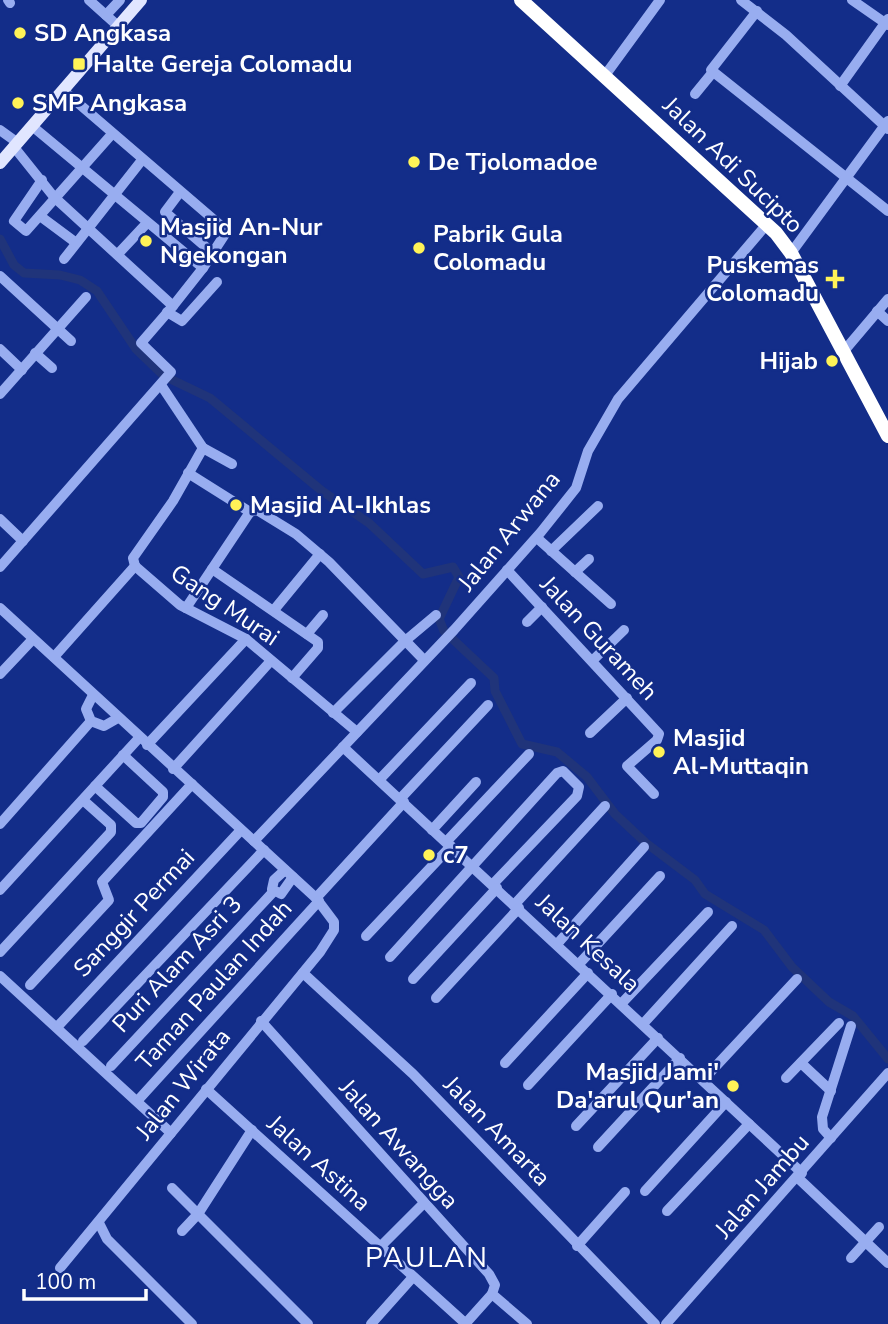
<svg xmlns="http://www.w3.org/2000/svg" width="888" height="1324" font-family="'Nunito Sans',sans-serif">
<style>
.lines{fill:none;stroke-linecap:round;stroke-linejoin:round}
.canal{stroke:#20347a;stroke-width:9}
.minor{stroke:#98adf0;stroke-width:10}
.major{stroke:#e1e6ff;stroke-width:12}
.highway{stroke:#fff;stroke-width:14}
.poi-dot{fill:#fff357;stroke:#132d89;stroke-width:2.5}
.labels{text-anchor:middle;stroke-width:5;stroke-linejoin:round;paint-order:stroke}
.poi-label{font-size:24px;font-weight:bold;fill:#fff;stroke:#132d89;text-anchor:start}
.street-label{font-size:24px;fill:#fff;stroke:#132d89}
.quarter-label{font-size:28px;letter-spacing:2px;fill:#fff;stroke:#132d89}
</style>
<rect width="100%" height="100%" fill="#132d89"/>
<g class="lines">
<path class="canal" d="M0 239 14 265 24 273 60 275 80 280 97 291 136 349 164 376 210 398 322 491 369 523 423 574 453 567 459 577 439 619 444 631 494 678 495 691 522 744 557 752 587 777 615 814 646 843 695 880 705 894 764 930 792 967 829 1002 853 1016 888 1059"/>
<g class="minor">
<path d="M8 0 10 3"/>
<path d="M89 0 118 26"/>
<path d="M741 0 786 35 888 129"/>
<path d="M852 0 888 25"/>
<path d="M757 11 711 70 888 211"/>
<path d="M106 15 120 0"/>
<path d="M606 74 660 0"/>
<path d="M840 86 888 19"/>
<path d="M64 91 227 231 203 268 173 306"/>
<path d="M695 94 713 72"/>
<path d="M32 126 203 268"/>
<path d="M0 130 18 143"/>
<path d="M42 180 14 221 26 231 112 134"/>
<path d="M180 192 165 212 214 254"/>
<path d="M40 216 75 242"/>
<path d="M791 253 888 121"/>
<path d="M118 254 147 223"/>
<path d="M64 259 142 160"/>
<path d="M0 276 71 341"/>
<path d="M877 311 888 321"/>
<path d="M167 312 182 321 217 282"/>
<path d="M0 349 22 370"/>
<path d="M844 351 888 299"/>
<path d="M35 353 52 368"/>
<path d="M161 385 203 448"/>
<path d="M0 394 86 297"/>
<path d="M188 473 250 512"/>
<path d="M250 512 257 510 296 534 329 562 424 660"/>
<path d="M0 519 23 541"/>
<path d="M537 538 611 604"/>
<path d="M551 551 598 506"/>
<path d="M135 566 180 605 246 639 357 732"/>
<path d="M135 566 133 558 173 501 203 448 232 464"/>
<path d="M0 567 171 372 141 343 173 306 54 197 14 147"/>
<path d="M212 569 318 642V648L292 678"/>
<path d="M507 570 659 734 657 740 627 766 654 794"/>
<path d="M575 572 589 559"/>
<path d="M0 608 316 898 334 922V930L320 952 60 1268"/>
<path d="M186 608 250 512"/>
<path d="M274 610 320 554"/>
<path d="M527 622 542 607"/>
<path d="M307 634 323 615"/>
<path d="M54 657 135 566"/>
<path d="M592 661 624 630"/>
<path d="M0 674 33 639"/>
<path d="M93 695 86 709 91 721 104 726 118 718"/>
<path d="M333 713 405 641 436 615"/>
<path d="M590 733 627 698"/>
<path d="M147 745 246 639"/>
<path d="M343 747 802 1173"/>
<path d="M173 769 268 664"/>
<path d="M380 779 471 683"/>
<path d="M95 786 136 823H141L163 797V792L123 755"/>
<path d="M400 799 488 705"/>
<path d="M0 824 91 721"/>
<path d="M432 830 476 782"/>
<path d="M254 841 454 630 541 532 576 488 588 451 618 399 767 224"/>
<path d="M447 841 529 754"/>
<path d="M285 870 274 880 272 889 281 894 293 877"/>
<path d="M0 890 139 738"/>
<path d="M316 898 404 802"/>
<path d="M515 904 605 806"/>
<path d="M366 936 451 846"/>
<path d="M558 943 644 847"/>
<path d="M0 952 111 832V825L83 800"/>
<path d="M390 957 557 773 563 771 579 787 577 796 493 884"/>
<path d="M579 964 660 876"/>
<path d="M303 973 413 1074 655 1324"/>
<path d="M0 976 171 1133"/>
<path d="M413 979 497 888"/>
<path d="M30 985 109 900 102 882 192 784"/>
<path d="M436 998 519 908"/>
<path d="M622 1003 708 912"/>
<path d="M261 1021 489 1274 495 1285 492 1294 527 1324"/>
<path d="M643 1024 732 926"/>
<path d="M59 1025 241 830"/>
<path d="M83 1041 264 850"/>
<path d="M505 1063 588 973"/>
<path d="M801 1063 831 1091"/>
<path d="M111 1066 274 891"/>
<path d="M786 1078 839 1023"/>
<path d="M703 1080 797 979"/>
<path d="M528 1085 612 994"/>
<path d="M206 1089 466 1324"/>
<path d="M140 1098 319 901"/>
<path d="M576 1126 658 1038"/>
<path d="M831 1138 823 1129 822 1117 851 1026"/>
<path d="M598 1147 680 1058"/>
<path d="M798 1178 888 1263"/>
<path d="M172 1188 308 1324"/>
<path d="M645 1191 726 1102"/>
<path d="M667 1211 749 1124"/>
<path d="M99 1223 107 1239 192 1324"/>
<path d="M182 1231 198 1214 252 1130"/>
<path d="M577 1246 625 1192"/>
<path d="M380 1247 424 1203"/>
<path d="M851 1258 879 1227"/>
<path d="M466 1323 492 1294"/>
<path d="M371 1324 413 1277"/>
<path d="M666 1324 888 1073"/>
</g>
<path class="major" d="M0 163 141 0"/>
<path class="highway" d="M521 0 776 233 791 253 888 436"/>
</g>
<g class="poi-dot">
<circle cx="20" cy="33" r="7"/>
<rect x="72" y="57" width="14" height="14" rx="3.5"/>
<circle cx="18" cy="103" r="7"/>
<circle cx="414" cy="162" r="7"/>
<circle cx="146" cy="241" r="7"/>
<circle cx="419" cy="248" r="7"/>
<path d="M831.5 268.5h7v7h7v7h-7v7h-7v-7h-7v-7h7z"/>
<circle cx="832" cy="361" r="7"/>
<circle cx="236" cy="505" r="7"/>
<circle cx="659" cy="752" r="7"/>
<circle cx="429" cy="855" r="7"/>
<circle cx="733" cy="1086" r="7"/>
</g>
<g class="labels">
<g class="poi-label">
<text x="34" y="41">SD Angkasa</text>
<text x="93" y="72">Halte Gereja Colomadu</text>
<text x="32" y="111">SMP Angkasa</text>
<text x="428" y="170">De Tjolomadoe</text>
<text x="160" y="235">Masjid An-Nur<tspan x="160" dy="28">Ngekongan</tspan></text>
<text x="433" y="242">Pabrik Gula<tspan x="433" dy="28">Colomadu</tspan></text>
<text x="819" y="273" text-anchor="end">Puskemas<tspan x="819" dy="28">Colomadu</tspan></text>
<text x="818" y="369" text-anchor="end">Hijab</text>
<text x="250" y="513">Masjid Al-Ikhlas</text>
<text x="673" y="746">Masjid<tspan x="673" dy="28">Al-Muttaqin</tspan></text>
<text x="443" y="863">c7</text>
<text x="719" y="1080" text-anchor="end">Masjid Jami'<tspan x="719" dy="28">Da'arul Qur'an</tspan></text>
</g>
<g class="street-label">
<text transform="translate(733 165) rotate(44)" y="8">Jalan Adi Sucipto</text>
<text transform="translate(509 531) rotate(-51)" y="8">Jalan Arwana</text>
<text transform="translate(225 605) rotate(34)" y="8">Gang Murai</text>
<text transform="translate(599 638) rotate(47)" y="8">Jalan Gurameh</text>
<text transform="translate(134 913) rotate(-47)" y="8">Sanggir Permai</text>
<text transform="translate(588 943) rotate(43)" y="8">Jalan Kesala</text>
<text transform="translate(177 964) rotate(-47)" y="8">Puri Alam Asri 3</text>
<text transform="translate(214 985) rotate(-48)" y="8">Taman Paulan Indah</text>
<text transform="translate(183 1084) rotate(-51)" y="8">Jalan Wirata</text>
<text transform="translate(497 1131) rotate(46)" y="8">Jalan Amarta</text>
<text transform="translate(399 1144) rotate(48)" y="8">Jalan Awangga</text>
<text transform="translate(319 1163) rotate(42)" y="8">Jalan Astina</text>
<text transform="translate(762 1186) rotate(-49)" y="8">Jalan Jambu</text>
</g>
<g class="quarter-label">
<text x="427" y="1267">PAULAN</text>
</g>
</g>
<path d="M24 1289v10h122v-10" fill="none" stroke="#ffffff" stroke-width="3.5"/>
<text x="35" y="1289" font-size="21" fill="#ffffff" stroke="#132d89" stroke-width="5" paint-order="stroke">100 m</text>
</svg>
